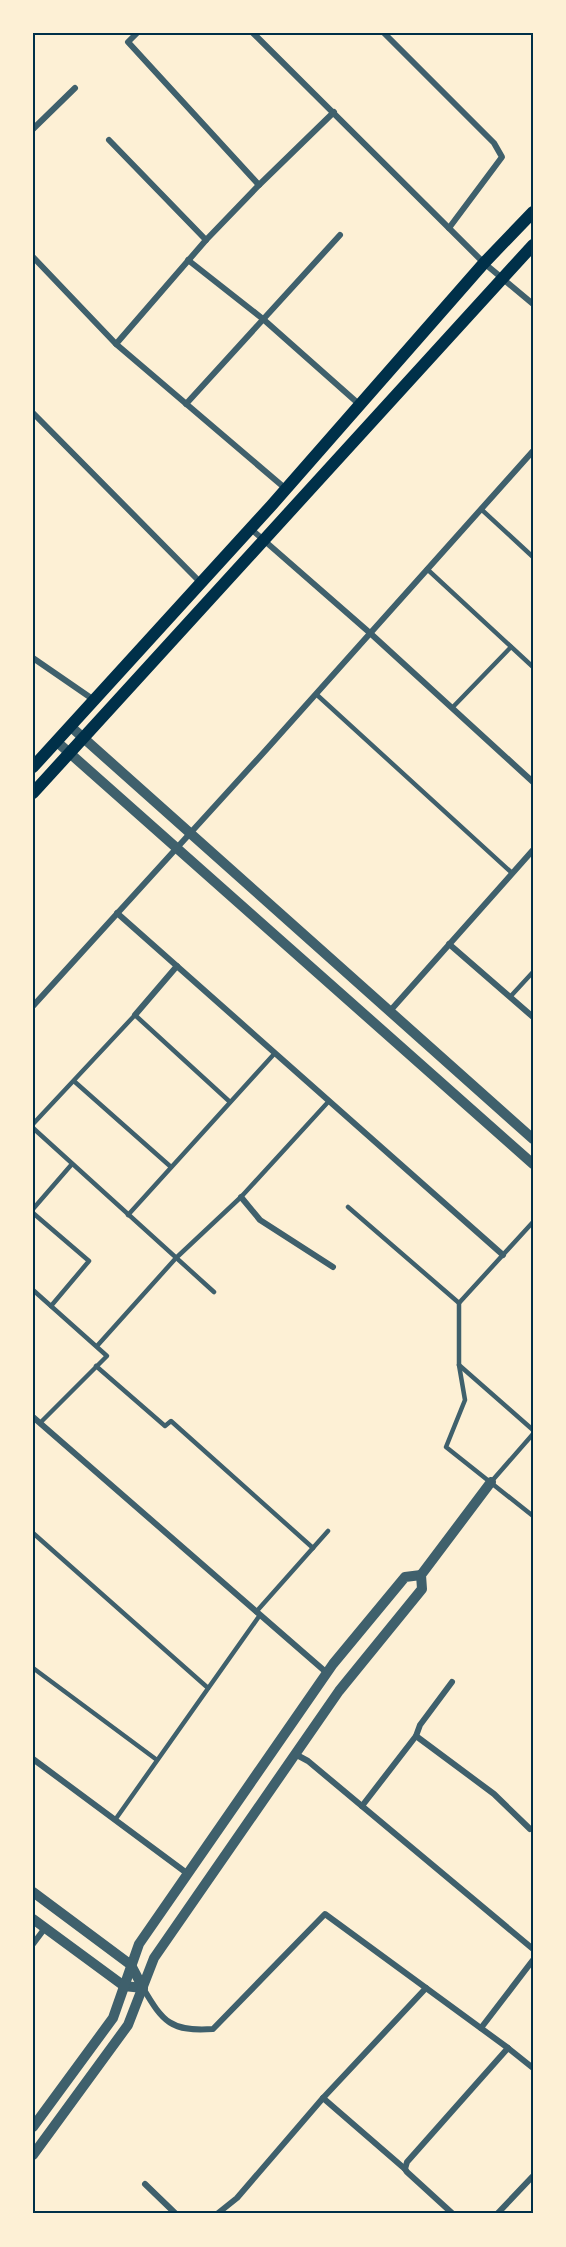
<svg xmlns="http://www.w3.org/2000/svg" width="566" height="2247" font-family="'Sofia Sans Condensed',sans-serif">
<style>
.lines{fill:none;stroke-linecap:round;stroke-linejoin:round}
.service{stroke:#3f606c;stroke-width:4.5}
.minor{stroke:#3f606c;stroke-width:6}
.tertiary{stroke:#3f606c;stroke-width:10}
.secondary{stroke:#003049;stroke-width:12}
.neatline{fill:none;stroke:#003049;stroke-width:2}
</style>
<rect width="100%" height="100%" fill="#fdf0d5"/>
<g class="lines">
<g class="service">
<path d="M481 509 533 557"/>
<path d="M427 569 533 667"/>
<path d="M316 694 512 873"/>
<path d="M452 708 511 647"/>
<path d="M510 997 533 972"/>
<path d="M75 1082 171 1167"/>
<path d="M33 1124 135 1015 230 1102"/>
<path d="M33 1128 214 1292"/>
<path d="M348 1207 459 1303 533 1222"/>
<path d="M33 1209 72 1164"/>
<path d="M33 1213 89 1261 51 1306"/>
<path d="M128 1215 275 1053"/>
<path d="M33 1290 107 1356 40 1423"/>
<path d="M459 1303V1365L465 1400 446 1447 533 1516"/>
<path d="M97 1346 176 1258 241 1197 329 1101"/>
<path d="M459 1365 533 1430"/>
<path d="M96 1366 165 1426 171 1421 313 1548"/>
<path d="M491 1482 533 1434"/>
<path d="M33 1533 208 1688"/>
<path d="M256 1612 328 1531"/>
<path d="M33 1668 157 1760"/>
<path d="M115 1820 260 1615"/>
</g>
<g class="minor">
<path d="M137 33 128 42 259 185"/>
<path d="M253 33 484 263 533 304"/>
<path d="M384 33 494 143 502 157 449 228"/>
<path d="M33 129 75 88"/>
<path d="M109 140 206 240"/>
<path d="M33 257 116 344 286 489"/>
<path d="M188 260 263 319 360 405"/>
<path d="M116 344 206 240 259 185 334 112"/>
<path d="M186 404 340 235"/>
<path d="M33 413 201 583"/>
<path d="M251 529 370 633 533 782"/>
<path d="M33 658 94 700"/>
<path d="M117 913 503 1255"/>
<path d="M449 944 533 1017"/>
<path d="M33 1006 265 751 533 451"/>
<path d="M390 1011 533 850"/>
<path d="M135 1015 177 966"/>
<path d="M241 1197 260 1220 333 1267"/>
<path d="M33 1417 327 1673"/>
<path d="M416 1736 494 1794 530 1829"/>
<path d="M295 1754 308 1761 533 1949"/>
<path d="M33 1759 188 1874"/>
<path d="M362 1806 416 1736 420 1725 452 1682"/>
<path d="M33 1944 45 1928"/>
<path d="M143 1988C163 2022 171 2032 213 2029L325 1914 508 2048 533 2068"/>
<path d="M481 2028 533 1960"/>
<path d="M323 2098 405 2169"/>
<path d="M145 2184 176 2214"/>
<path d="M217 2214 237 2198 323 2098 426 1988"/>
<path d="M453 2214 407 2172 405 2169 407 2162 508 2048"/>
<path d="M497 2214 533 2176"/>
</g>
<g class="tertiary">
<path d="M70 726 533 1139"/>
<path d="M56 741 533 1164"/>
<path d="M33 1892 131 1965 143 1988"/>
<path d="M33 1919 124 1986 143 1988"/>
<path d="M33 2127 113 2018 139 1944 333 1664 405 1577 421 1575"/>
<path d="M33 2155 128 2025 154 1958 339 1691 422 1589 421 1575 491 1482"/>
</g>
<g class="secondary">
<path d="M33 767 271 506 484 263 533 212"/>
<path d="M33 793 533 245"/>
</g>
</g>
<rect width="566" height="2247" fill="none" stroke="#fdf0d5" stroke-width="69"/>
<rect x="34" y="34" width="498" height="2178" class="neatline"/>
</svg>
